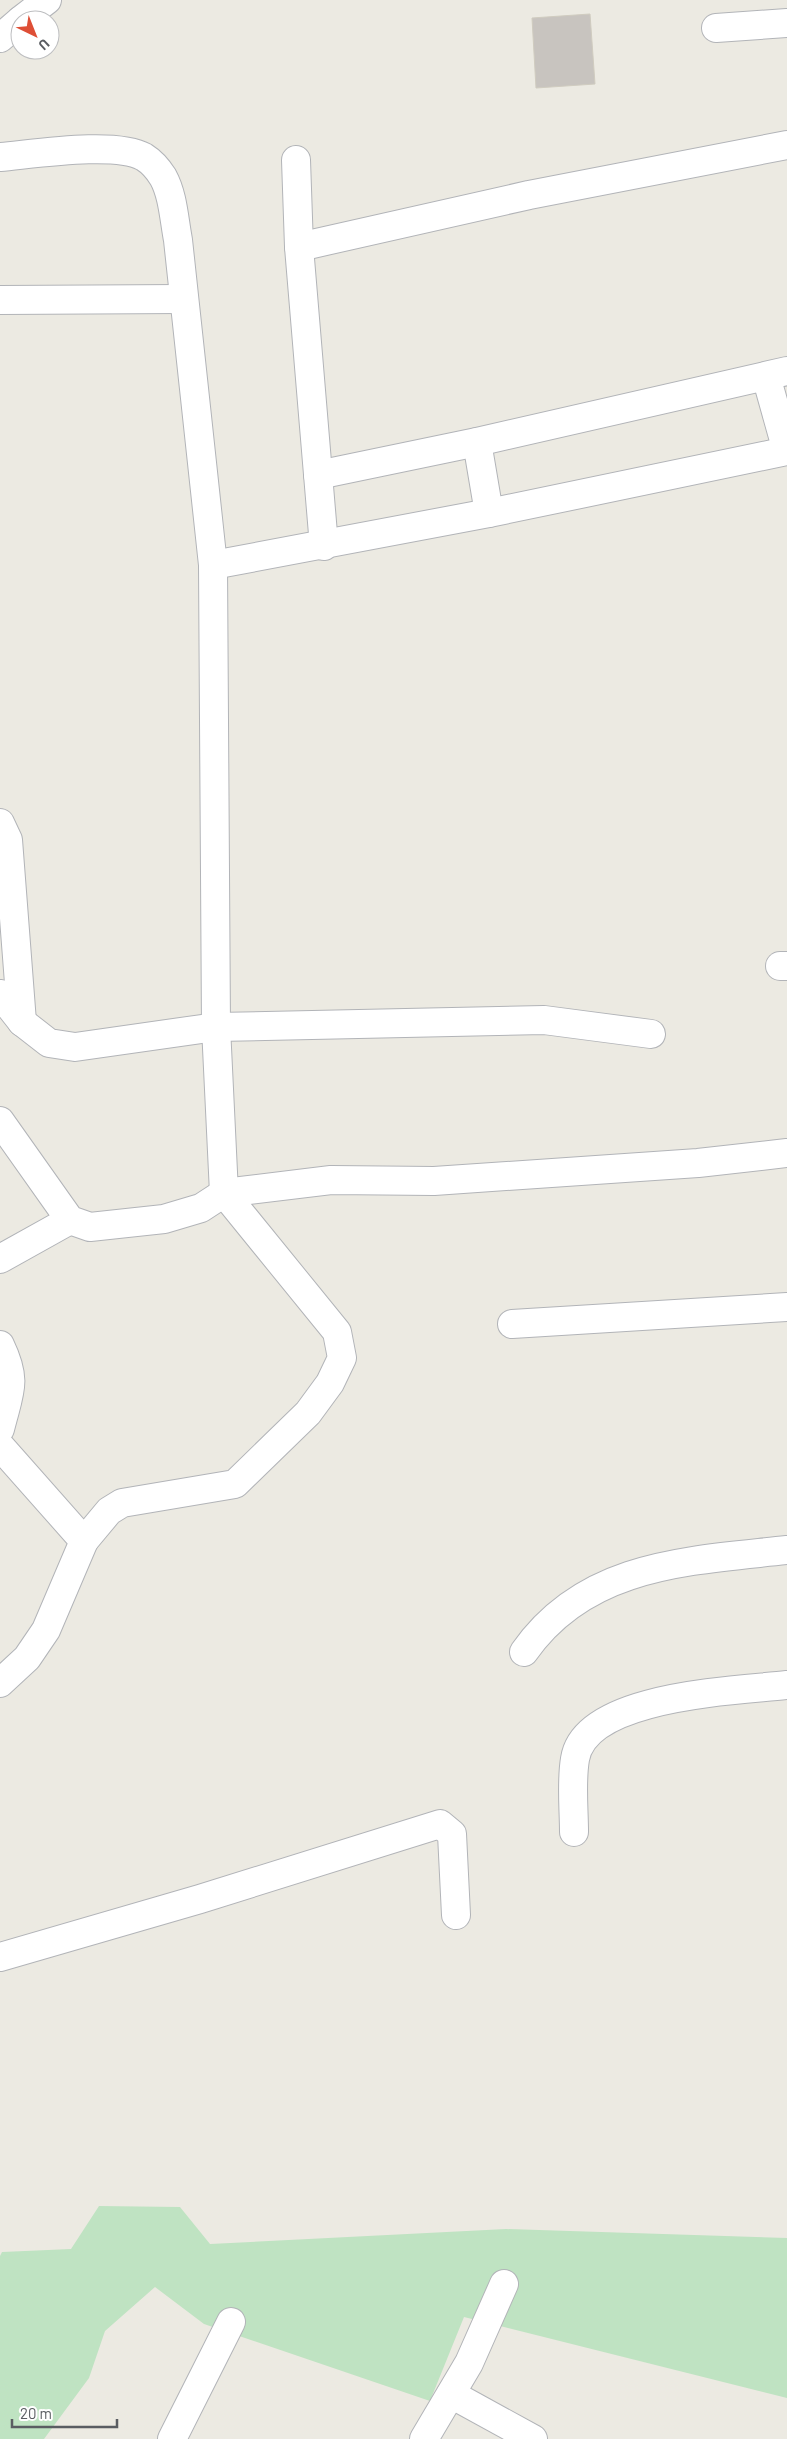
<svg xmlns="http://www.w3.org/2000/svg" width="787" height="2439" font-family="Barlow,sans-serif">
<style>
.green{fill:#bfe3c2}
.building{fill:#c8c4bf;stroke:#d0ccc0}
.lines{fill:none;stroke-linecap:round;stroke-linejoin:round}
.minor-casing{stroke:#b2b4b8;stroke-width:30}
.minor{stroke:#fff;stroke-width:28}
</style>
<rect width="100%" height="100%" fill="#eceae2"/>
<path class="green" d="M99 2206 180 2207 210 2244 506 2229 787 2238V2398L464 2317 430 2401 204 2324 155 2287 105 2331 89 2378 44 2439H0V2256L2 2252 71 2249Z"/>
<path class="building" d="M590 14 595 84 536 88 532 18Z"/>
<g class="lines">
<g class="minor-casing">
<g id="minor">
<path d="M21 20 47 0"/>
<path d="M716 28 787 23"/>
<path d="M0 38 20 21"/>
<path d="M0 157C34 154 116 141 144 157 152 162 158 169 163 177 173 195 174 219 178 240L213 565 489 513 787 451"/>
<path d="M296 160 299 247 324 546"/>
<path d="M299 247 529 195 787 145"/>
<path d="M0 300 183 299"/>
<path d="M766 376 787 451"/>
<path d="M477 442 489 513"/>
<path d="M318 475 477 442 787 371"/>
<path d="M0 823 8 840 22 1022"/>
<path d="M780 966H787"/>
<path d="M0 994 22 1022 49 1043 75 1047 216 1027 544 1020 651 1034"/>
<path d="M0 1121 70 1220 90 1227 164 1219 201 1208 224 1193 331 1180 434 1181 698 1163 787 1153"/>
<path d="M0 1259 70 1220"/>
<path d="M512 1324 787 1307"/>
<path d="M0 1345C18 1382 9 1392 0 1429"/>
<path d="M0 1446 84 1541 46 1630 27 1658 0 1683"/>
<path d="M84 1541 109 1511 122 1503 235 1484 308 1413 330 1383 342 1358 337 1332 224 1193 216 1027 213 565"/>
<path d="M524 1652C586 1563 689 1561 787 1550"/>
<path d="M574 1832C574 1809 571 1782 575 1759 585 1695 736 1691 787 1685"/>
<path d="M0 1957 200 1899 440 1824 452 1834 456 1915"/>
<path d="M451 2394 533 2439"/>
<path d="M172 2439 231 2322"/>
<path d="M424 2439 469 2363 504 2284"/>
</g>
</g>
<use href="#minor" class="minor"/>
</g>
<g transform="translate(35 35) rotate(137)"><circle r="24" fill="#ffffff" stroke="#bdbec0"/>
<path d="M0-4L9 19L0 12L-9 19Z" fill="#de4f36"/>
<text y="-8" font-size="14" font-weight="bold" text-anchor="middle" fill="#5a5d62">U</text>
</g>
<path d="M12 2419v8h105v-8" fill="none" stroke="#5a5d62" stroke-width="2.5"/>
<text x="20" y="2419" font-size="15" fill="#5a5d62" stroke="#ffffff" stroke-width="4" paint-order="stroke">20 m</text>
</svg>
